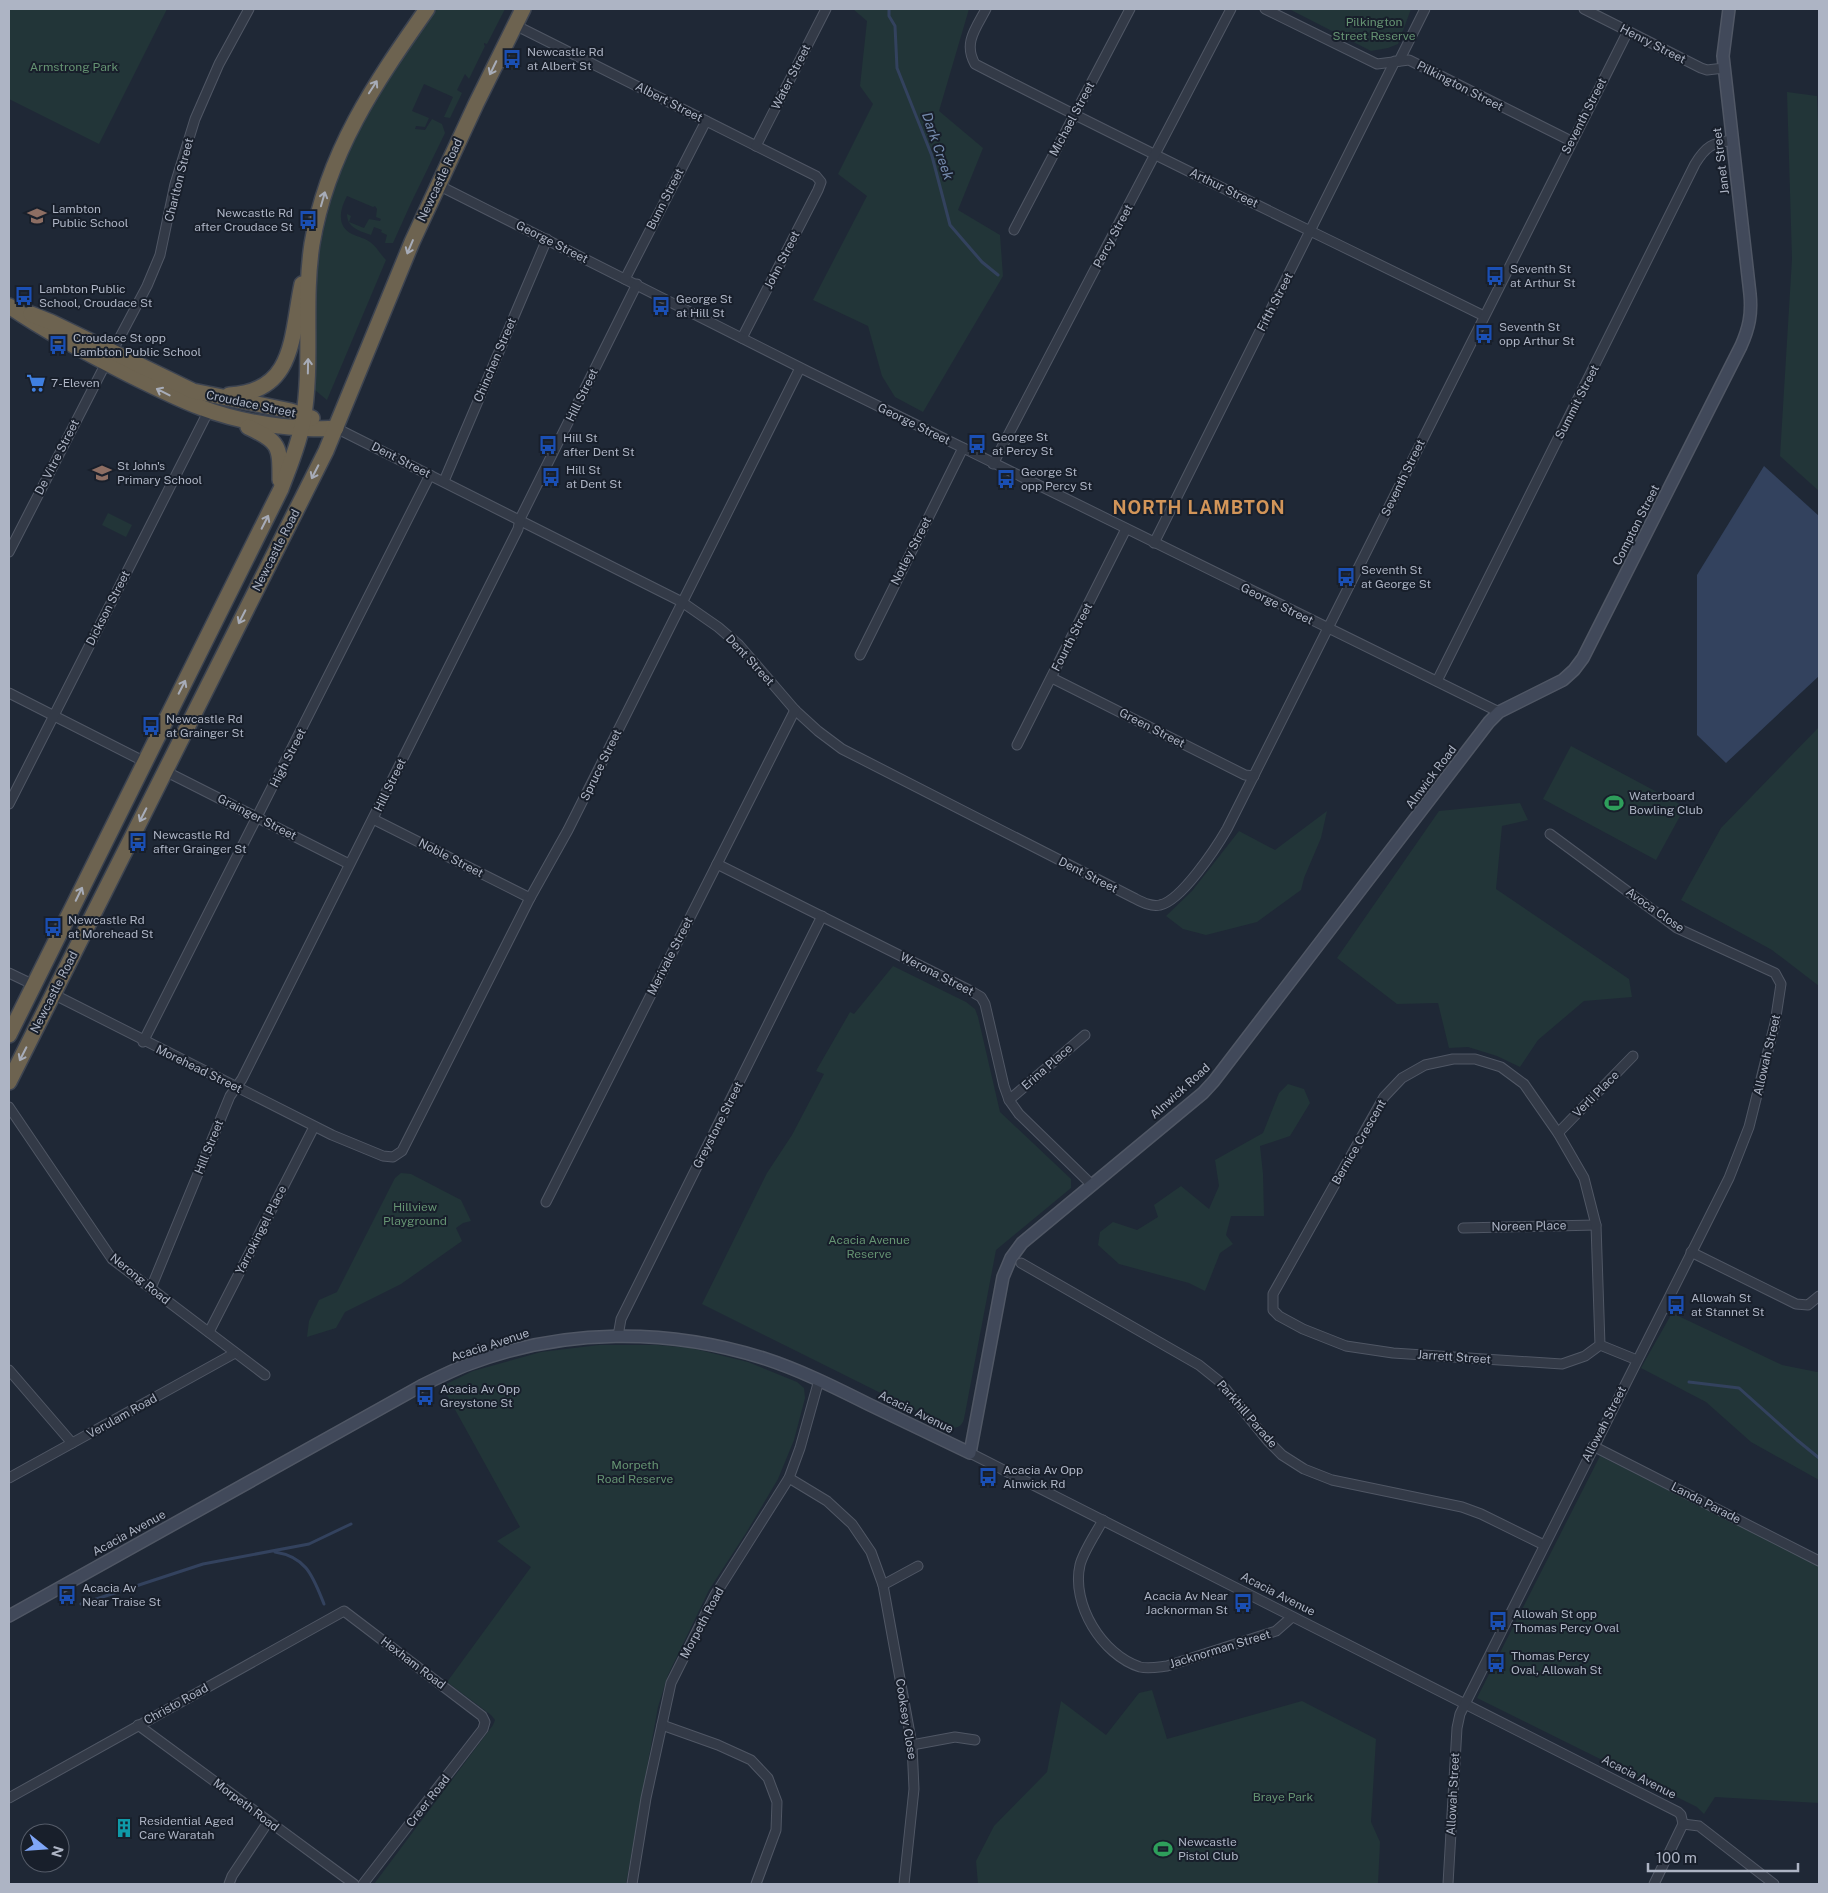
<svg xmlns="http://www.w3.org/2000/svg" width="1828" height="1893" font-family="'Public Sans',sans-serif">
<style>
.green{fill:#223538}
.water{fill:#33425e}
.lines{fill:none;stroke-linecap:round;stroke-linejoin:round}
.stream{stroke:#33425e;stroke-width:3}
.street-casing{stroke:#505765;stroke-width:11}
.secondary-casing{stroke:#505765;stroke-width:14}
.highway-casing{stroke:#3d4451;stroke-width:18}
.street{stroke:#333a47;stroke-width:9}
.secondary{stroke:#41495a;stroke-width:11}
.highway{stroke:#6d6350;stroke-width:15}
.oneway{stroke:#a7acb8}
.labels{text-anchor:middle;stroke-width:4;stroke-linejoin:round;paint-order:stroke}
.park-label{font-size:12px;fill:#659372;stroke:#181f2b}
.street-label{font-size:12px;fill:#adb4c4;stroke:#181f2b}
.poi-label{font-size:12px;fill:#adb4c4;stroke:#181f2b;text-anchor:start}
.water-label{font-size:14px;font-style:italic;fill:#7489ac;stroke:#181f2b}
.district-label{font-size:18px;font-weight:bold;letter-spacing:1px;fill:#d29559;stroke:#181f2b}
</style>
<rect width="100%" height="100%" fill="#1f2836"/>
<g class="green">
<path d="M9 9H167L99 144 9 99Z"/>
<path d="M437 9H505L487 44 484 43V45L485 46 469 79 465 74 457 90 462 93 450 118 444 117 453 97 424 84 412 111 429 118 425 127 416 126 415 129 425 130 432 119 442 124 445 133 411 203 393 243H385L387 235 381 232 382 230 374 227 371 235C360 231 347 228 347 214L351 216 349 222 364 228 369 219 380 221 381 219 376 217 377 209 375 206 373 207 347 196C340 209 336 226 352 234 358 237 365 238 370 242 376 246 381 255 386 260L327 400 315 390C315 361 313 332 314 303 317 242 336 166 367 113 388 77 413 43 437 9Z"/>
<path d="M853 9H969L939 111 983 148 958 210 1000 235 1003 276 923 412 895 397 882 376 868 326 813 300 867 196 838 174 873 104 860 86 867 21Z"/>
<path d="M1289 9H1411L1398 44 1388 48 1371 51Z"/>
<path d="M1787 92 1817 96 1819 147V491L1780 456 1792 259Z"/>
<path d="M108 513 132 525 126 537 102 525Z"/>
<path d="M1819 727V986L1772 950 1681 900 1721 828Z"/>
<path d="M1571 746 1685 807 1656 860 1543 799Z"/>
<path d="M1520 803 1528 820 1502 826 1496 889 1629 979 1632 997 1584 1001 1538 1040 1520 1067 1497 1056 1468 1047 1449 1048 1438 1003 1397 1004 1337 958 1439 811Z"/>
<path d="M1327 811 1321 838 1304 878 1301 890 1257 922 1206 935 1183 929 1166 916 1192 891 1239 831 1275 850Z"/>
<path d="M893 966 966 1002 975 1009 978 1017 1000 1112 1071 1179V1188L996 1250 964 1419C962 1426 958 1428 951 1428L702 1304 767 1173 792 1135 824 1074 816 1071 850 1012 854 1014Z"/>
<path d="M1288 1084 1304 1089 1310 1103 1290 1136 1260 1146 1263 1174 1264 1216H1231L1226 1235 1233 1244 1220 1253 1205 1291 1189 1283 1119 1264 1098 1245 1100 1232 1113 1222 1137 1230 1158 1217 1154 1205 1181 1186 1209 1209 1219 1186 1215 1160 1263 1133 1279 1093Z"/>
<path d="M401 1173 411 1174 461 1200 471 1221 463 1223 456 1228 462 1241 401 1284 345 1312 336 1328 307 1337 309 1321 319 1300 337 1292 395 1178Z"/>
<path d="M1672 1313 1782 1365 1817 1372 1819 1371V1480L1751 1442 1706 1402 1641 1368Z"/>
<path d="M599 1345H657L691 1348 748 1362 797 1382 804 1388 805 1398 794 1440 778 1479 746 1533 709 1590 668 1675 658 1707 626 1884H374L493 1725 495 1720 491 1715 447 1682 531 1567 497 1541 520 1527 442 1386 473 1371 541 1352Z"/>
<path d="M1600 1456 1818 1565 1819 1563V1803L1715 1797 1704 1814 1697 1807 1477 1698Z"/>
<path d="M1152 1690 1167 1739 1302 1701 1376 1739 1371 1822 1380 1842 1378 1884H978L976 1861 994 1826 1047 1772 1061 1701 1106 1735 1139 1693Z"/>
</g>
<path class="water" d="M1764 466 1819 516V676L1726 763 1697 735V575Z"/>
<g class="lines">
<g class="stream">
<path d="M889 9V16L895 26 897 68 932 156 950 225 982 262 998 275"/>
<path d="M1689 1382 1739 1388 1797 1440 1819 1458"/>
<path d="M275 1552C307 1557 313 1577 324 1604"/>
<path d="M81 1604 203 1564 309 1544 351 1524"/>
</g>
<g class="street-casing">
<g id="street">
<path d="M986 9C976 28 963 43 975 64 1143 151 1314 232 1484 316"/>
<path d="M1265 9 1377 64 1409 60 1571 141"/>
<path d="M1584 9 1701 68 1707 70 1724 68"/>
<path d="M515 25 816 176 821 182 818 190 742 338"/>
<path d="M1399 61 1425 9"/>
<path d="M756 146 826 9"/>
<path d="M438 185 809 372 1499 712"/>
<path d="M1014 230 1130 9"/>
<path d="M625 279 706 121"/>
<path d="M112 352 147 286 160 255 175 184 195 119 219 64 249 9"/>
<path d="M336 428 682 602 718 627 739 645 795 710 818 731 842 749 1134 898C1142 902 1151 907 1160 905 1181 901 1216 848 1227 829L1628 31"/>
<path d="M993 464 1231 9"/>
<path d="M444 481 547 239"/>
<path d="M1154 543 1395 61"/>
<path d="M9 552 106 363"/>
<path d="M860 655 963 448"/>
<path d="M1052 678 1245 775 1254 776"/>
<path d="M1437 681 1695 164C1706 146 1712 143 1733 140"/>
<path d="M9 693 145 762"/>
<path d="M1017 745 1126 529"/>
<path d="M165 771 349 864"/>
<path d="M9 804 208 412"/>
<path d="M373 819 530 898"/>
<path d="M717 864 969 990 981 997 985 1004 1004 1086 1009 1100 1019 1114 1092 1185"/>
<path d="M9 973 34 985"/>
<path d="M53 994 332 1135 383 1156 393 1157 402 1151 530 898 568 830 800 368"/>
<path d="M143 1042 430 475"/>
<path d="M1009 1100 1085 1035"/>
<path d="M9 1107 112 1259 265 1375"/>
<path d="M1558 1133 1633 1056"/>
<path d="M546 1202 795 710"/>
<path d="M1463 1228 1596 1225"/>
<path d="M1691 1252 1796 1304 1808 1305 1819 1296"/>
<path d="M1021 1263 1199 1365 1219 1381 1268 1441 1282 1455 1304 1469 1332 1480 1462 1507 1481 1514 1544 1545"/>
<path d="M151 1288 230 1096 242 1079 518 529 520 519 637 284"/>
<path d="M209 1332 314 1127"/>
<path d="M618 1336 621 1319 822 916"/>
<path d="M1600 1345 1596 1225 1584 1178 1558 1133 1524 1084 1501 1067 1475 1059H1453L1425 1065 1402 1078 1384 1097 1273 1294V1310L1279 1316 1303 1329 1346 1346 1393 1353 1562 1364 1585 1356 1600 1345 1637 1360"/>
<path d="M9 1370 72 1443"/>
<path d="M1593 1446 1819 1561"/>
<path d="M970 1453 1678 1812 1681 1815 1683 1824 1654 1884"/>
<path d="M9 1478 235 1353"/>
<path d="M789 1478 827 1501 852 1524 871 1552 883 1585 912 1745 914 1789 904 1884"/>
<path d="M1103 1520C1096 1533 1083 1552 1080 1565 1071 1604 1102 1655 1140 1667 1149 1669 1158 1667 1167 1666L1276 1631 1292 1617"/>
<path d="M883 1585 918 1566"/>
<path d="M138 1725 354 1884"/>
<path d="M662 1725 718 1745 751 1760 768 1778 777 1802 776 1830 756 1884"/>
<path d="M912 1745 955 1737 975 1740"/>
<path d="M9 1798 344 1611 482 1716 485 1722 483 1729 363 1884"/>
<path d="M1683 1824 1699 1826 1774 1884"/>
<path d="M229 1884 232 1876 268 1822"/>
<path d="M632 1884 646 1798 671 1683 715 1595 789 1478 800 1448 819 1380"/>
<path d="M1448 1884 1457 1728 1460 1714 1729 1178 1749 1127 1775 1023 1781 984 1775 973 1677 928 1550 834"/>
</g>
</g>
<g class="secondary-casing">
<path id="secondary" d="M9 1616 421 1386C437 1378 453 1370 469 1364 563 1328 668 1328 763 1358 800 1370 834 1387 868 1404 902 1420 936 1437 970 1453L1003 1277 1011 1258 1022 1243 1203 1093 1214 1081 1489 722 1499 712 1563 680 1574 670 1583 658 1741 346C1749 328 1752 314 1750 294L1723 56 1729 9"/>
</g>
<g class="highway-casing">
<g id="highway">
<path d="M9 306C47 332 87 353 128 374 182 401 218 419 279 426 298 428 316 430 336 428"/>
<path d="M31 314 51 322 193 391 291 411 312 418"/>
<path d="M229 395C296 392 291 335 302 284"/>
<path d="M248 427C280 442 280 446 280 480"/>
<path d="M9 1035 281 489C289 467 299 445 303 421 313 363 303 303 312 244 327 153 375 83 427 9"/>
<path d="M9 1082 326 451 412 242 476 104 523 9"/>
</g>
</g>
<use href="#street" class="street"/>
<use href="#secondary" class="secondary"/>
<use href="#highway" class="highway"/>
</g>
<defs><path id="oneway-shaft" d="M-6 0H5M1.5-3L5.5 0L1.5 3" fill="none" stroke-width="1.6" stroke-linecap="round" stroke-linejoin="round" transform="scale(1.25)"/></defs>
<g class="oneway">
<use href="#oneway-shaft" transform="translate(493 68) rotate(116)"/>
<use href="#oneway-shaft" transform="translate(373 87) rotate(-57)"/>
<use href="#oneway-shaft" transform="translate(323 199) rotate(-74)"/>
<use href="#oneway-shaft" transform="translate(410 247) rotate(113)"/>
<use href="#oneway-shaft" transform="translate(308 366) rotate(-89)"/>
<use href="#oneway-shaft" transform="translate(163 392) rotate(-153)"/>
<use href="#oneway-shaft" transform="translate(315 472) rotate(117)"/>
<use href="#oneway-shaft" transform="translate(265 522) rotate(-63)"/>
<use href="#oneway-shaft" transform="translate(242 617) rotate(117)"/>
<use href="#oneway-shaft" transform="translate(182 687) rotate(-63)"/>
<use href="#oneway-shaft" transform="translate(143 815) rotate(117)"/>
<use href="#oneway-shaft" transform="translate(79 894) rotate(-64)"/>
<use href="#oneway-shaft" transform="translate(23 1054) rotate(117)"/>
</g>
<defs>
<g id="bus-bare" transform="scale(1.5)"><path d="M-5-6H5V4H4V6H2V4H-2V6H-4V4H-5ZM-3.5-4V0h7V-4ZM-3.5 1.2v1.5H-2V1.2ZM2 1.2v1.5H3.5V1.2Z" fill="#1a4fb4" stroke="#181f2b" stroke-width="2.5" paint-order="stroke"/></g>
<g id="school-bare" transform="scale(1.5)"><path d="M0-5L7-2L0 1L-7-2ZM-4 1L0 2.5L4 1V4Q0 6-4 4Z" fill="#8d6e63" stroke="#181f2b" stroke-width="2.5" paint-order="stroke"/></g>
<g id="supermarket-bare" transform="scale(1.5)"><path d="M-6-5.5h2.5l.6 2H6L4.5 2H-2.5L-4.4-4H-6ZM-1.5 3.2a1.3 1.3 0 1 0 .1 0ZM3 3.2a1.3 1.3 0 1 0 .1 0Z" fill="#3f7fe0" stroke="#181f2b" stroke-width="2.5" paint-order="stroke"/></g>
<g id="stadium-bare" transform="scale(1.5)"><path d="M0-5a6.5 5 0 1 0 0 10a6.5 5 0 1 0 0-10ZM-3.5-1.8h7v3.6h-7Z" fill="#2e9e5b" stroke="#181f2b" stroke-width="2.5" paint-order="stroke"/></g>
<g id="building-bare" transform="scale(1.5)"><path d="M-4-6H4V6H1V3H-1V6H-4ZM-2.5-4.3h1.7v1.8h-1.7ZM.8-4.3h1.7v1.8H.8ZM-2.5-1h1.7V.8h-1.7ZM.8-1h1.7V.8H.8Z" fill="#0f9aa8" stroke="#181f2b" stroke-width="2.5" paint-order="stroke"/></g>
</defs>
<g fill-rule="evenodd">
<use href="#bus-bare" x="512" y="59"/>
<use href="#school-bare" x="37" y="216"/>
<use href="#bus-bare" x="308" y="220"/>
<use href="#bus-bare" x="1495" y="276"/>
<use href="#bus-bare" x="24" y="296"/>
<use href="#bus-bare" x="661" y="306"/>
<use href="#bus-bare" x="1484" y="334"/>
<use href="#bus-bare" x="58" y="345"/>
<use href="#supermarket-bare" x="36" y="383"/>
<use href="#bus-bare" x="977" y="444"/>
<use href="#bus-bare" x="548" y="445"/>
<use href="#school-bare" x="102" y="473"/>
<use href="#bus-bare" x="551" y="477"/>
<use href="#bus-bare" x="1006" y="479"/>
<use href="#bus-bare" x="1346" y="577"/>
<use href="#bus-bare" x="151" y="726"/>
<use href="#stadium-bare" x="1614" y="803"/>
<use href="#bus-bare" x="138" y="842"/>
<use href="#bus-bare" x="53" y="927"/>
<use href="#bus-bare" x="1676" y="1305"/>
<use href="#bus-bare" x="425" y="1396"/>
<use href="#bus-bare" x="988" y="1477"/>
<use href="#bus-bare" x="67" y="1595"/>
<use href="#bus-bare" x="1243" y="1603"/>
<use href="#bus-bare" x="1498" y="1621"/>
<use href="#bus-bare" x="1496" y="1663"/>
<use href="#building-bare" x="124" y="1828"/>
<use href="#stadium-bare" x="1163" y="1849"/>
</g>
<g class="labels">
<g class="park-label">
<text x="1374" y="26">Pilkington<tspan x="1374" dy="14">Street Reserve</tspan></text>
<text x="74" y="71">Armstrong Park</text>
<text x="415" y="1211">Hillview<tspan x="415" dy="14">Playground</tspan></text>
<text x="869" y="1244">Acacia Avenue<tspan x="869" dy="14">Reserve</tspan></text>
<text x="635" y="1469">Morpeth<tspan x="635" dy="14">Road Reserve</tspan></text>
<text x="1283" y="1801">Braye Park</text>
</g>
<g class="street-label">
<text transform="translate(1653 44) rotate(27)" y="4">Henry Street</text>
<text transform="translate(791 77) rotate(-63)" y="4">Water Street</text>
<text transform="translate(1460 86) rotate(27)" y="4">Pilkington Street</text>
<text transform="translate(669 102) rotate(27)" y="4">Albert Street</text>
<text transform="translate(1584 116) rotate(-63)" y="4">Seventh Street</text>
<text transform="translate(1072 119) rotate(-62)" y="4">Michael Street</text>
<text transform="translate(1721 161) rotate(-97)" y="4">Janet Street</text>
<text transform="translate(179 180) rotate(-76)" y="4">Charlton Street</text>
<text transform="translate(440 180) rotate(-65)" y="4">Newcastle Road</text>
<text transform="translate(1224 188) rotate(26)" y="4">Arthur Street</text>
<text transform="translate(665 199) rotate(-63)" y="4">Bunn Street</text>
<text transform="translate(1113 236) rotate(-62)" y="4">Percy Street</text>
<text transform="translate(552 242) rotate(27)" y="4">George Street</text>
<text transform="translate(782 260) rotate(-63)" y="4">John Street</text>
<text transform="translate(1275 302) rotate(-63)" y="4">Fifth Street</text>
<text transform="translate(495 360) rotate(-67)" y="4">Chinchen Street</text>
<text transform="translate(582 395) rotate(-64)" y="4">Hill Street</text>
<text transform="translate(1577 402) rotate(-63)" y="4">Summit Street</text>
<text transform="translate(251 404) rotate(12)" y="4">Croudace Street</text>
<text transform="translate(914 424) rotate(26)" y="4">George Street</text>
<text transform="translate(57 457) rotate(-63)" y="4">De Vitre Street</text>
<text transform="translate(401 460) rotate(27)" y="4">Dent Street</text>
<text transform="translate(1403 478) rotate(-64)" y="4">Seventh Street</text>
<text transform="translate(1636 525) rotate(-63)" y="4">Compton Street</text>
<text transform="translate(276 550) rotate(-63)" y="4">Newcastle Road</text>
<text transform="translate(911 551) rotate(-63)" y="4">Notley Street</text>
<text transform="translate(1277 604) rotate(26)" y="4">George Street</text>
<text transform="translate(108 608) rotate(-63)" y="4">Dickson Street</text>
<text transform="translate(1072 637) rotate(-63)" y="4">Fourth Street</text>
<text transform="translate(750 660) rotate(47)" y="4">Dent Street</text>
<text transform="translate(1152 728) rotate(27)" y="4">Green Street</text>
<text transform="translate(288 758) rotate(-63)" y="4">High Street</text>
<text transform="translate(601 765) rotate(-64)" y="4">Spruce Street</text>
<text transform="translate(1431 777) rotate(-53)" y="4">Alnwick Road</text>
<text transform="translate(390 785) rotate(-64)" y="4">Hill Street</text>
<text transform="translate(257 817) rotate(27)" y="4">Grainger Street</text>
<text transform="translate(451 858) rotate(27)" y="4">Noble Street</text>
<text transform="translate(1088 875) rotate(27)" y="4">Dent Street</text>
<text transform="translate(1655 910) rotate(35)" y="4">Avoca Close</text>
<text transform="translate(670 956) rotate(-63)" y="4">Merivale Street</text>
<text transform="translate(937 974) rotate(27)" y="4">Werona Street</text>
<text transform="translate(54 992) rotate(-63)" y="4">Newcastle Road</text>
<text transform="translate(1767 1055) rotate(-77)" y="4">Allowah Street</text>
<text transform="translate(1047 1067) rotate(-41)" y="4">Erina Place</text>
<text transform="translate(199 1069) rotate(26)" y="4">Morehead Street</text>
<text transform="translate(1180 1091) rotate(-42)" y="4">Alnwick Road</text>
<text transform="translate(1596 1094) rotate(-45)" y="4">Verli Place</text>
<text transform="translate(718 1125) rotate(-63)" y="4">Greystone Street</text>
<text transform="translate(1359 1142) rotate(-60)" y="4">Bernice Crescent</text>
<text transform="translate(209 1147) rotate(-68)" y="4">Hill Street</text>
<text transform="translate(1529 1226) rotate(-1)" y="4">Noreen Place</text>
<text transform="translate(261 1230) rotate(-63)" y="4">Yarrokingel Place</text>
<text transform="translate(140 1279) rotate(39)" y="4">Nerong Road</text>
<text transform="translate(490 1345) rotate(-18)" y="4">Acacia Avenue</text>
<text transform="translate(1454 1357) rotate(4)" y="4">Jarrett Street</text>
<text transform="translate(916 1412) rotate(26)" y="4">Acacia Avenue</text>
<text transform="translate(1247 1414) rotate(49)" y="4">Parkhill Parade</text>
<text transform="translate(122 1416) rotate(-29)" y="4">Verulam Road</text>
<text transform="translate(1604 1424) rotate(-63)" y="4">Allowah Street</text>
<text transform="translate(1706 1503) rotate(27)" y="4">Landa Parade</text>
<text transform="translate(129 1533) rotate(-29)" y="4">Acacia Avenue</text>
<text transform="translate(1278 1594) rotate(27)" y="4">Acacia Avenue</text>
<text transform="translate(702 1623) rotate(-62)" y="4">Morpeth Road</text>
<text transform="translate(1220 1649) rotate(-17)" y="4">Jacknorman Street</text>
<text transform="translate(413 1663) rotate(37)" y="4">Hexham Road</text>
<text transform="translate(176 1704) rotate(-29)" y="4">Christo Road</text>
<text transform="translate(906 1719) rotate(81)" y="4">Cooksey Close</text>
<text transform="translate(1639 1777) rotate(27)" y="4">Acacia Avenue</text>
<text transform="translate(1453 1794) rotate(-87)" y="4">Allowah Street</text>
<text transform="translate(428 1801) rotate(-52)" y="4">Creer Road</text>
<text transform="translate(246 1805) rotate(37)" y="4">Morpeth Road</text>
</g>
<g class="poi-label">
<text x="527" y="56">Newcastle Rd<tspan x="527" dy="14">at Albert St</tspan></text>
<text x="52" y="213">Lambton<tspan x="52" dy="14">Public School</tspan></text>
<text x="293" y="217" text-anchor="end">Newcastle Rd<tspan x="293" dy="14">after Croudace St</tspan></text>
<text x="1510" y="273">Seventh St<tspan x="1510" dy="14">at Arthur St</tspan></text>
<text x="39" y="293">Lambton Public<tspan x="39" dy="14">School, Croudace St</tspan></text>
<text x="676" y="303">George St<tspan x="676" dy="14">at Hill St</tspan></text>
<text x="1499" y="331">Seventh St<tspan x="1499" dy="14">opp Arthur St</tspan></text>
<text x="73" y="342">Croudace St opp<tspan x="73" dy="14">Lambton Public School</tspan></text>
<text x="51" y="387">7-Eleven</text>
<text x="992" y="441">George St<tspan x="992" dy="14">at Percy St</tspan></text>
<text x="563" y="442">Hill St<tspan x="563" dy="14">after Dent St</tspan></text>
<text x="117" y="470">St John's<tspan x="117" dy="14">Primary School</tspan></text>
<text x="566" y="474">Hill St<tspan x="566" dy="14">at Dent St</tspan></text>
<text x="1021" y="476">George St<tspan x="1021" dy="14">opp Percy St</tspan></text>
<text x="1361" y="574">Seventh St<tspan x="1361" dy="14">at George St</tspan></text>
<text x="166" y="723">Newcastle Rd<tspan x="166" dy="14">at Grainger St</tspan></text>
<text x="1629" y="800">Waterboard<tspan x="1629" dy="14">Bowling Club</tspan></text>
<text x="153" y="839">Newcastle Rd<tspan x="153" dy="14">after Grainger St</tspan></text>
<text x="68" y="924">Newcastle Rd<tspan x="68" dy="14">at Morehead St</tspan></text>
<text x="1691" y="1302">Allowah St<tspan x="1691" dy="14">at Stannet St</tspan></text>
<text x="440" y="1393">Acacia Av Opp<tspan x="440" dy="14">Greystone St</tspan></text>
<text x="1003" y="1474">Acacia Av Opp<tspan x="1003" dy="14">Alnwick Rd</tspan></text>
<text x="82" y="1592">Acacia Av<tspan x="82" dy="14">Near Traise St</tspan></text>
<text x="1228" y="1600" text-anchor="end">Acacia Av Near<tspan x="1228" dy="14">Jacknorman St</tspan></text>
<text x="1513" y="1618">Allowah St opp<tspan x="1513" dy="14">Thomas Percy Oval</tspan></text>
<text x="1511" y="1660">Thomas Percy<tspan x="1511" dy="14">Oval, Allowah St</tspan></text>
<text x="139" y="1825">Residential Aged<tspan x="139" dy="14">Care Waratah</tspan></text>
<text x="1178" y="1846">Newcastle<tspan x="1178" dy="14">Pistol Club</tspan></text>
</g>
<g class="water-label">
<text transform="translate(938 146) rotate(71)" y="5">Dark Creek</text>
</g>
<g class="district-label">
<text x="1199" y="514">NORTH LAMBTON</text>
</g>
</g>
<rect width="1828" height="1893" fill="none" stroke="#adb4c4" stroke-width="20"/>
<g transform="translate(45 1848) rotate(107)"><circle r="24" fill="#181f2b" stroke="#545b68"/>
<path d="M0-4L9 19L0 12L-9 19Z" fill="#7fa6f7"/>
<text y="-8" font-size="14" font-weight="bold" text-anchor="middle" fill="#adb4c4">N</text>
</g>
<path d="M1648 1863v8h150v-8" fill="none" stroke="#adb4c4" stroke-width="2.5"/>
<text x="1656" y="1863" font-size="15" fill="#adb4c4" stroke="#181f2b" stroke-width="4" paint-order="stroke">100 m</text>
</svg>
